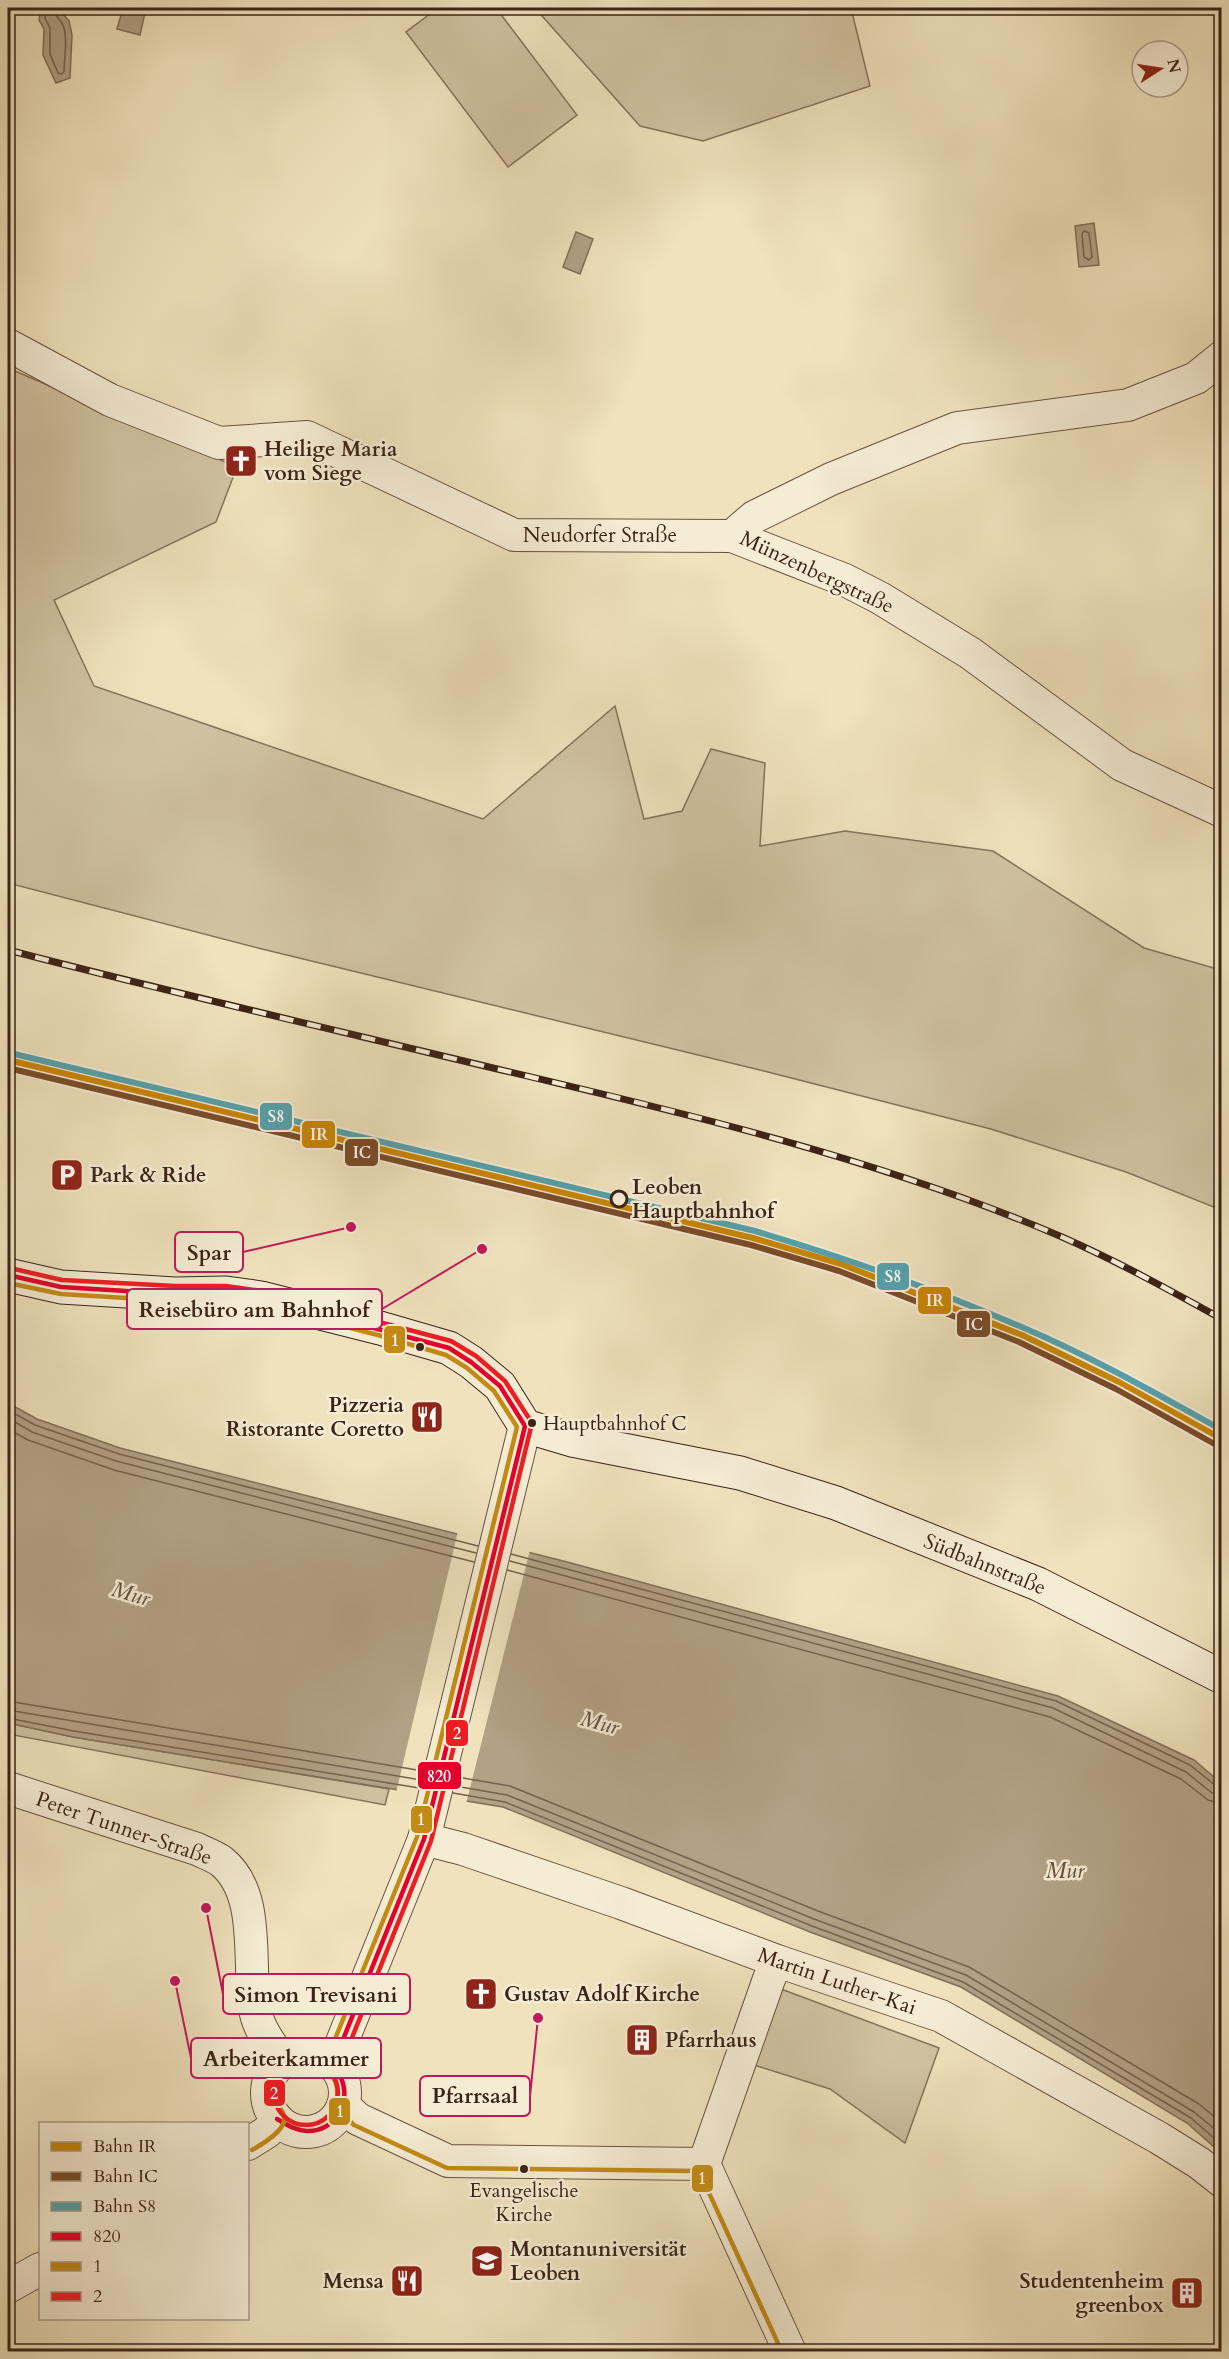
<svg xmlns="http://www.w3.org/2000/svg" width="1229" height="2359" font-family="Cardo,serif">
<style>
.green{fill:#d0c2a1;stroke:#86725c;stroke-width:1.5}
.water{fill:#b2a185;stroke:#826f59;stroke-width:1.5}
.pier{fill:#efe2bd}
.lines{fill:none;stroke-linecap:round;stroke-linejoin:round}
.shore{stroke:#76624e;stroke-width:1.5}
.street-casing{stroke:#685340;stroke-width:34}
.secondary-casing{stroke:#3b2317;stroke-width:35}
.street{stroke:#f5ecd4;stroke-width:32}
.secondary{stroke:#f5ecd4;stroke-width:33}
.rail-casing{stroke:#3b2317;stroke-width:7}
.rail{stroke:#f5ecd4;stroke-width:4.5;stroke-dasharray:14;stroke-linecap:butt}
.bus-1-casing{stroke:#f5ecd4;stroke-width:9}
.bus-2-casing{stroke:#f5ecd4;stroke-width:9}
.bus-3-casing{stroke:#f5ecd4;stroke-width:9}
.bus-1{stroke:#e4002b;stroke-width:4.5}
.bus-2{stroke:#c28b15;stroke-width:4.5}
.bus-3{stroke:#ee1d23;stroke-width:4.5}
.rail-1-casing{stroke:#f5ecd4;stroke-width:10}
.rail-2-casing{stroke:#f5ecd4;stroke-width:10}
.rail-3-casing{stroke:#f5ecd4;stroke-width:10}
.rail-1{stroke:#c88506;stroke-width:6}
.rail-2{stroke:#7a4b2a;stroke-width:6}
.rail-3{stroke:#55a1ac;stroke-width:6}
.stop-dot{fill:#f5ecd4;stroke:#3b2317;stroke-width:3}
.bus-dot{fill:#3b2317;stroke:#f5ecd4;stroke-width:2}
.labels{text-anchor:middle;stroke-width:5;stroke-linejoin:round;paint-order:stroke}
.bus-label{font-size:20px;fill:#3b2317;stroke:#f5ecd4;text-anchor:start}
.poi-label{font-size:21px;font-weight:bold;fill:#3b2317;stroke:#f5ecd4;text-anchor:start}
.street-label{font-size:21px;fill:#3b2317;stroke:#f5ecd4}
.stop-label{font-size:21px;font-weight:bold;fill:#3b2317;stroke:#f5ecd4;text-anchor:start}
.water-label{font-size:22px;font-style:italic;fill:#654f3e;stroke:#f5ecd4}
.leader{fill:none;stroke:#c2185b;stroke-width:2}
.callout-dot{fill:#c2185b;stroke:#f5ecd4;stroke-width:2}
.callout{fill:#f5ecd4;stroke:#c2185b;stroke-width:2}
.callout-label{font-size:22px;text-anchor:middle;font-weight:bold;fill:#3b2317}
.line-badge{stroke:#f5ecd4;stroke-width:2}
.badge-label{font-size:16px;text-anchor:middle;font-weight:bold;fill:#fff}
</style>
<rect width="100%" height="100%" fill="#efe2bd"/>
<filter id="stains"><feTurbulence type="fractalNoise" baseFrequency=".00333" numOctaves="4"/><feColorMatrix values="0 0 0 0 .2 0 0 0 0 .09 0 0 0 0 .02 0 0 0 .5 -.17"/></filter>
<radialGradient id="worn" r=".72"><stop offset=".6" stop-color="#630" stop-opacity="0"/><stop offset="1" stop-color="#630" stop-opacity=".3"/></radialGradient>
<g class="green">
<path d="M438 8H496L577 115 508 167 406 32Z"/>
<path d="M535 8H851L870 86 703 141 640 126Z"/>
<path d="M8 368 237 467 216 522 54 600 94 686 483 819 615 706 644 819 682 811 711 749 765 763 760 846 845 831 993 851 1144 948 1221 970V1210L1126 1172 991 1129 764 1071 258 948 8 883Z"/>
<path d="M8 1723 73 1737 389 1789 385 1805 8 1734Z"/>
<path d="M781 1989 939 2048 905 2143 830 2089 754 2065Z"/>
</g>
<g class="water">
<path d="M41 8H58L69 21 72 35 70 78 56 83 43 55 44 29 39 20Z"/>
<path d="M123 8H146L140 35 117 29Z"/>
<path d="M1094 223 1099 265 1079 267 1075 226Z"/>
<path d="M576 232 593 239 580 274 563 267Z"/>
<path d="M8 1403 37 1419 120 1448 571 1563 1058 1696 1194 1760 1221 1783V2153L1187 2123 961 1987 810 1932 503 1807 73 1737 8 1723Z"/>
</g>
<path class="pier" d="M458 1531 530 1550 466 1804 396 1793Z"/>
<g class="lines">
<g class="shore">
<path d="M46 8 45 18 50 28V54L58 73 61 74 64 72C64 58 68 42 64 28 62 20 54 16 53 8"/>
<path d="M1084 231 1089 233 1092 257 1089 260 1084 257 1082 234Z"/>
<path d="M8 1410 35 1425 119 1454 478 1546"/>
<path d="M8 1418 32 1432 116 1461 476 1553"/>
<path d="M8 1429 28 1440 114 1470 474 1562"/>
<path d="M511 1554 1056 1701 1190 1765 1216 1786 1222 1787"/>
<path d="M510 1561 1053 1708 1186 1772 1212 1793 1222 1795"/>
<path d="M507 1570 1050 1717 1181 1779 1208 1800 1222 1804"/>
<path d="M8 1701 423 1771"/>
<path d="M8 1710 421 1780"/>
<path d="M8 1718 74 1731 419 1788"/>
<path d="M457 1777 510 1786 818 1911 969 1967 1199 2104 1222 2123"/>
<path d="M455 1786 507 1795 814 1919 966 1975 1194 2112 1222 2135"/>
<path d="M453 1793 505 1802 812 1926 963 1982 1191 2118 1222 2145"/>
</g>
<g class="street-casing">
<g id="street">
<path d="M8 345 110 400 219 443 307 437 514 535 732 536 845 580 880 598 970 653 1122 765 1222 811"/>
<path d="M732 536 754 517 831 479 957 428 1128 405 1196 378 1222 357"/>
<path d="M8 1788 197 1849C205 1853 214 1856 221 1861 262 1893 247 1964 255 2009 258 2029 272 2045 282 2062"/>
<path d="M424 1839 463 1849 621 1903 777 1961 941 2016 1159 2138 1199 2163 1222 2181"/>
<circle cx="306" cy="2093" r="39"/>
<path d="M331 2062 340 2047 424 1839 525 1426"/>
<path d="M344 2106 358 2119 448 2161 704 2164 790 2352"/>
<path d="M248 2144 267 2132 277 2119"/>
<path d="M704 2164 769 1979 777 1961"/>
<path d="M8 2287 40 2269"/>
</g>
</g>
<g class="secondary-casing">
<path id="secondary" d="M8 1275 61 1287 175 1294 226 1293 261 1298 380 1328 449 1348 471 1362 500 1386 525 1426 572 1440 740 1473 836 1503 1038 1584 1222 1677"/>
</g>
<use href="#street" class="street"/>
<use href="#secondary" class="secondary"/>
<g class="rail-casing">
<path id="rail" d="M8 950C169 992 331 1029 493 1068 685 1113 880 1159 1062 1237 1117 1261 1169 1290 1222 1319"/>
</g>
<use href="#rail" class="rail"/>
<g class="bus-1-casing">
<g id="bus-1">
<path d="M8 1275 61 1287 175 1294 226 1293 261 1298 449 1348 471 1362 500 1386 525 1426 424 1839 340 2047 331 2062"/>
<path d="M277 2119C287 2125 295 2130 307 2131 335 2132 352 2102 341 2078 339 2072 334 2067 331 2062"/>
</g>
</g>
<g class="bus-2-casing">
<g id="bus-2">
<path d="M8 1283 61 1294 175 1301H226L260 1305 378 1335 446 1355 467 1368 494 1391 517 1427 417 1837 333 2044 325 2058"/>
<path d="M252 2150C261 2145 288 2129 284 2116 282 2108 275 2103 274 2094 278 2065 316 2048 333 2077 340 2088 336 2097 337 2109L354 2125 447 2168 699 2171 782 2352"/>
</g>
</g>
<g class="bus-3-casing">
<g id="bus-3">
<path d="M10 1268 62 1280 175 1286H226L262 1291 451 1341 476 1356 505 1381 532 1423 431 1841 347 2050 337 2066"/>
<circle cx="306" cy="2093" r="32"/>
</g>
</g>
<use href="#bus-1" class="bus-1"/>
<use href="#bus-2" class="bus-2"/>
<use href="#bus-3" class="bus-3"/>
<g class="rail-1-casing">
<path id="rail-1" d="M8 1060 753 1238 841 1264 1022 1335 1119 1382 1222 1439"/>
</g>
<g class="rail-2-casing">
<path id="rail-2" d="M8 1068 751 1245 839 1271 1019 1342 1116 1389 1218 1446"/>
</g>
<g class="rail-3-casing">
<path id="rail-3" d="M10 1053 755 1231C846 1258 936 1290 1024 1328 1092 1357 1157 1394 1222 1430"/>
</g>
<use href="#rail-1" class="rail-1"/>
<use href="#rail-2" class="rail-2"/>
<use href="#rail-3" class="rail-3"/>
</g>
<defs>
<g id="church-square" transform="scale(1.725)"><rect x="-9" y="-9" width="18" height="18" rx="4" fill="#8f2418" stroke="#f5ecd4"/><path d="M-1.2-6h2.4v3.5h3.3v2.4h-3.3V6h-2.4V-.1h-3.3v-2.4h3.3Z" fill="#fff"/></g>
<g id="parking-square" transform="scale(1.725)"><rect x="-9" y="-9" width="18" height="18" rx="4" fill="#8f2418" stroke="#f5ecd4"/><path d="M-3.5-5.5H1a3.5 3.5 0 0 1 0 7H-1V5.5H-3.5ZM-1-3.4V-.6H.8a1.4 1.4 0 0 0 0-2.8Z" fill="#fff"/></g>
<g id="restaurant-square" transform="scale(1.725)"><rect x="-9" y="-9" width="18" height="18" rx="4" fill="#8f2418" stroke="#f5ecd4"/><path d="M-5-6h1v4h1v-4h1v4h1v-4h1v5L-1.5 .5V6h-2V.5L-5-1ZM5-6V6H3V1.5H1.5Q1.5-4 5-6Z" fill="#fff"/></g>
<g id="building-square" transform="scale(1.725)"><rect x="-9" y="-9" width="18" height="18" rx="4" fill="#8f2418" stroke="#f5ecd4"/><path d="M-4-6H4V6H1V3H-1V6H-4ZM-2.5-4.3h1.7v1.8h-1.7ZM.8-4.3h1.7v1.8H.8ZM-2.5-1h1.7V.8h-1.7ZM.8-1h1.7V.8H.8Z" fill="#fff"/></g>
<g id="university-square" transform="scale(1.725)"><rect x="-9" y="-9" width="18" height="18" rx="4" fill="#8f2418" stroke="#f5ecd4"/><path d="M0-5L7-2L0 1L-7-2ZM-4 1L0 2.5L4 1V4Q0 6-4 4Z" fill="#fff"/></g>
</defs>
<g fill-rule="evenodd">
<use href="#church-square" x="241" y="461"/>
<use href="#parking-square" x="67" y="1175"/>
<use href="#restaurant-square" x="427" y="1417"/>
<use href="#church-square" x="481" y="1994"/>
<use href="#building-square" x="642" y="2040"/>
<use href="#university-square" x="487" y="2261"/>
<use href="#restaurant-square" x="407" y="2281"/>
<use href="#building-square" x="1187" y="2293"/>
</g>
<circle class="stop-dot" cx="619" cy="1199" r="8"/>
<g class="bus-dot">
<circle cx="420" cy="1347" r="5"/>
<circle cx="532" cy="1423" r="5"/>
<circle cx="524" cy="2169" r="5"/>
</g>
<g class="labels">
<g class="bus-label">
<text x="543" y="1430">Hauptbahnhof C</text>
<text x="524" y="2197" text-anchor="middle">Evangelische<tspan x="524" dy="24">Kirche</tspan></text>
</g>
<g class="poi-label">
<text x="264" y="456">Heilige Maria<tspan x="264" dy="24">vom Siege</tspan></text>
<text x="90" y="1182">Park &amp; Ride</text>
<text x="404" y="1412" text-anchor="end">Pizzeria<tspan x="404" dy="24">Ristorante Coretto</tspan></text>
<text x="504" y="2001">Gustav Adolf Kirche</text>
<text x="665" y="2047">Pfarrhaus</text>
<text x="510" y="2256">Montanuniversität<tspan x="510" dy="24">Leoben</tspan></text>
<text x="384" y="2288" text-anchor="end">Mensa</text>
<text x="1164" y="2288" text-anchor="end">Studentenheim<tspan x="1164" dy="24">greenbox</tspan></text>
</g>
<g class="street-label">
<text x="600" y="542">Neudorfer Straße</text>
<text transform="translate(817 572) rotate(25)" y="7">Münzenbergstraße</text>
<text transform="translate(985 1564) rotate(22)" y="7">Südbahnstraße</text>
<text transform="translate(124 1828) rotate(19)" y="7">Peter Tunner-Straße</text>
<text transform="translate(837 1981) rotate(19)" y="7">Martin Luther-Kai</text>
</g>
<g class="stop-label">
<text x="632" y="1194">Leoben<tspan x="632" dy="24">Hauptbahnhof</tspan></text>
</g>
<g class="water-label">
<text transform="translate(131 1593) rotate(16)" y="8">Mur</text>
<text transform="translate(600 1722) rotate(15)" y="8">Mur</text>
<text x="1065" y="1878">Mur</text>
</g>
</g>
<path class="leader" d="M351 1227L243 1252M482 1249L382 1309M206 1908L223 1994M175 1981L191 2058M538 2018L530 2096"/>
<g class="callout-dot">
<circle cx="351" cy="1227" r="6"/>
<circle cx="482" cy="1249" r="6"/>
<circle cx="206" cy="1908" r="6"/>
<circle cx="175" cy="1981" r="6"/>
<circle cx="538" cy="2018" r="6"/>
</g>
<g class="callout">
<rect x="175" y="1232" width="68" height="40" rx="6"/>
<rect x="127" y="1289" width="255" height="40" rx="6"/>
<rect x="223" y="1974" width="187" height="40" rx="6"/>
<rect x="191" y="2038" width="190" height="40" rx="6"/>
<rect x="420" y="2076" width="110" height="40" rx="6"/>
</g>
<g class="callout-label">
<text x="209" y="1260">Spar</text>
<text x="254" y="1317">Reisebüro am Bahnhof</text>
<text x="316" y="2002">Simon Trevisani</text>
<text x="286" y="2066">Arbeiterkammer</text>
<text x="475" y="2103">Pfarrsaal</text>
</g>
<g class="line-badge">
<rect x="259" y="1102" width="34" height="29" rx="6" fill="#55a1ac"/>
<rect x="301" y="1120" width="35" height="29" rx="6" fill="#c88506"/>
<rect x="344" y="1138" width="35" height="29" rx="6" fill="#7a4b2a"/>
<rect x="876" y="1262" width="34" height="29" rx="6" fill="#55a1ac"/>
<rect x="917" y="1286" width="35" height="29" rx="6" fill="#c88506"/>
<rect x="956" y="1310" width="35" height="28" rx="6" fill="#7a4b2a"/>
<rect x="383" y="1325" width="23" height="29" rx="6" fill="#c28b15"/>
<rect x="445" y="1719" width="24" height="28" rx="6" fill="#ee1d23"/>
<rect x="417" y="1761" width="45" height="29" rx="6" fill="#e4002b"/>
<rect x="410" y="1805" width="23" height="29" rx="6" fill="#c28b15"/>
<rect x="263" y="2079" width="23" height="28" rx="6" fill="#ee1d23"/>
<rect x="328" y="2097" width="23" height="29" rx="6" fill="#c28b15"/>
<rect x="691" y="2164" width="23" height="29" rx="6" fill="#c28b15"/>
</g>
<g class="badge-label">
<text x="276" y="1122">S8</text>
<text x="319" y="1140">IR</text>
<text x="362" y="1158">IC</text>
<text x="893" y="1282">S8</text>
<text x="935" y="1306">IR</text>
<text x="974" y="1330">IC</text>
<text x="395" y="1346">1</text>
<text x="457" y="1739">2</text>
<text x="439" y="1782">820</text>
<text x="421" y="1825">1</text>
<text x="274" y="2099">2</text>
<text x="340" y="2117">1</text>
<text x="702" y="2184">1</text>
</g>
<rect width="1229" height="2359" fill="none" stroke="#efe2bd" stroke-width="30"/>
<rect x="9" y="9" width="1211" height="2341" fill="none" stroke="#3b2317" stroke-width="3"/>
<rect x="15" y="15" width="1199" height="2329" fill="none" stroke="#3b2317" stroke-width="1.5"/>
<rect x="39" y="2122" width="210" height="198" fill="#f5ecd4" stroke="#ab9c88" stroke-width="1.5"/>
<rect x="51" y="2142" width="30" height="9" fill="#c88506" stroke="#ab9c88" stroke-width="1.5"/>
<text x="93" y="2152" font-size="18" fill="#3b2317">Bahn IR</text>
<rect x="51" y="2172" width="30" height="9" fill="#7a4b2a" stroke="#ab9c88" stroke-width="1.5"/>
<text x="93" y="2182" font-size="18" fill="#3b2317">Bahn IC</text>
<rect x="51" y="2202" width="30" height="9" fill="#55a1ac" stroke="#ab9c88" stroke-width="1.5"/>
<text x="93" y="2212" font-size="18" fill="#3b2317">Bahn S8</text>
<rect x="51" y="2232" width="30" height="9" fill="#e4002b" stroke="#ab9c88" stroke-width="1.5"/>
<text x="93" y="2242" font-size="18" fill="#3b2317">820</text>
<rect x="51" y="2262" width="30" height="9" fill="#c28b15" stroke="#ab9c88" stroke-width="1.5"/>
<text x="93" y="2272" font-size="18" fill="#3b2317">1</text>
<rect x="51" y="2292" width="30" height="9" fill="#ee1d23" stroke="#ab9c88" stroke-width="1.5"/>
<text x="93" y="2302" font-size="18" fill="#3b2317">2</text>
<g transform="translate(1160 69) rotate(78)"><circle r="28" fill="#f5ecd4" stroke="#ab9c88" stroke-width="1.5"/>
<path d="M0-4.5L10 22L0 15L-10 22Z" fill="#8f2418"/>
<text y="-9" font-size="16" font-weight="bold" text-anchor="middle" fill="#3b2317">N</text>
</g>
<rect width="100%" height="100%" filter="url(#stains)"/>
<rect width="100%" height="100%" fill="url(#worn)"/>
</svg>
